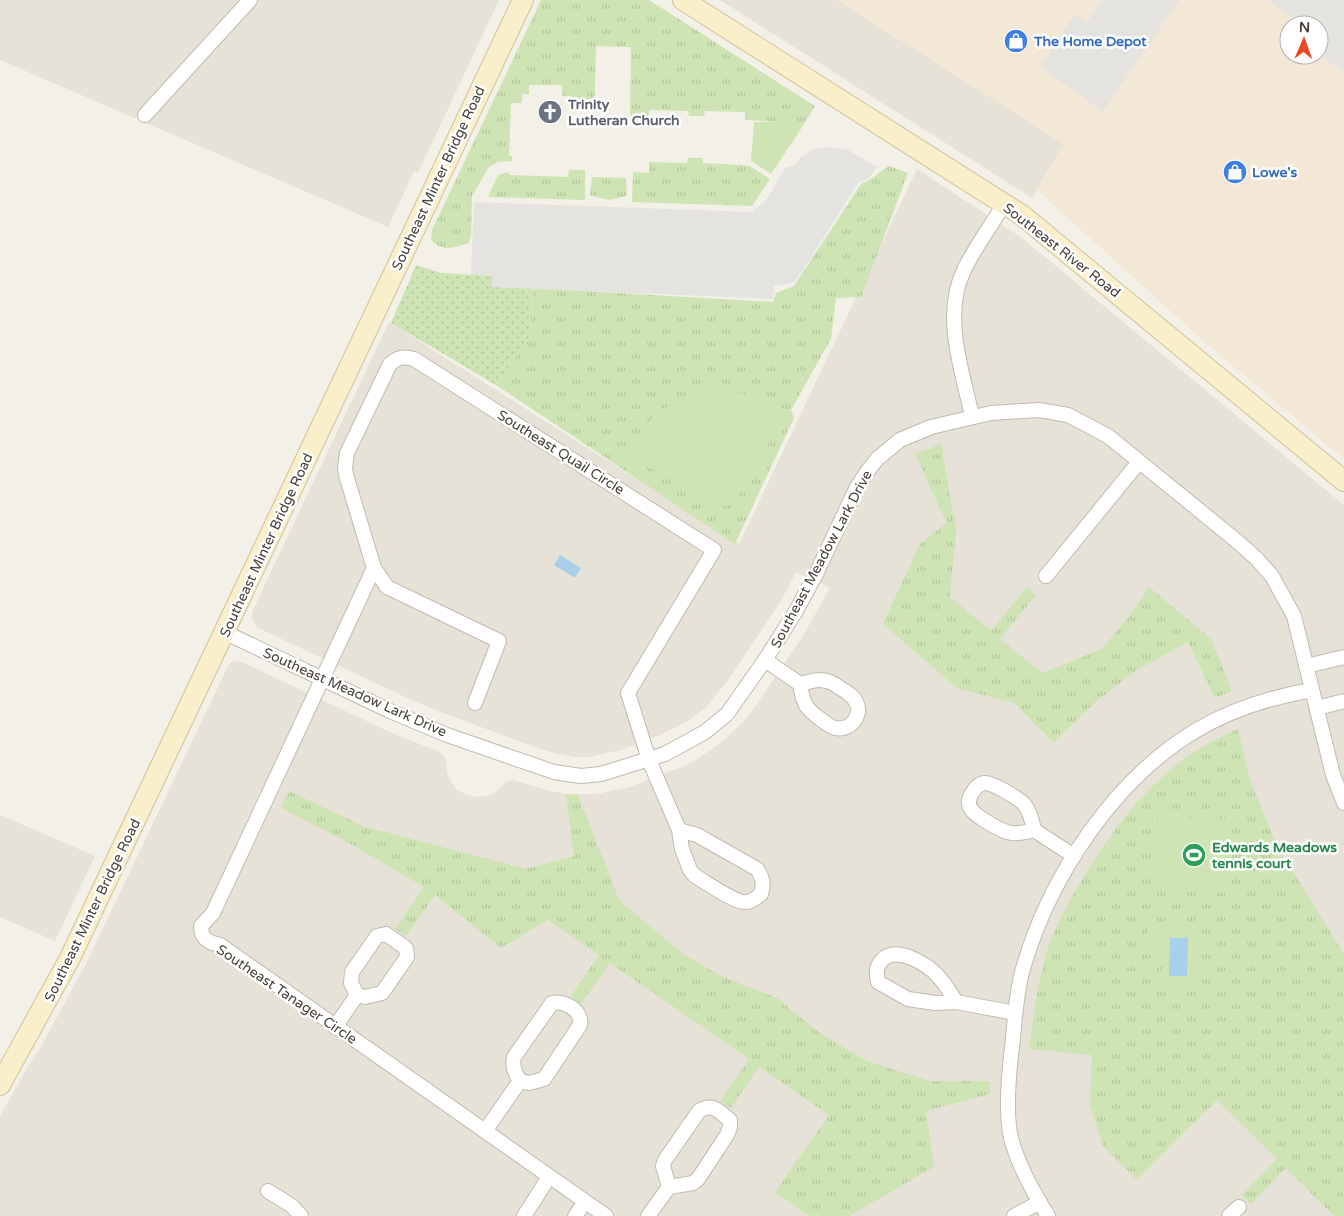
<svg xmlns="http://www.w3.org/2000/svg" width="1344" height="1216" font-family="'Varela Round',sans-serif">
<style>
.residential{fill:#e6e2d7}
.commercial{fill:#f3e7d5;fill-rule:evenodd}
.grass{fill:url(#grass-tufts)}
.park{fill:#cee4b4}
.garden{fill:url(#garden-dots)}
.parking{fill:#e4e3e0}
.water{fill:#a9d0eb}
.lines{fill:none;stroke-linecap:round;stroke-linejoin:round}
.minor-casing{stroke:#c1baaf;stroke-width:16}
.secondary-casing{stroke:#cfc29b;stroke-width:22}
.minor{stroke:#fff;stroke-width:14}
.secondary{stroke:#faefcb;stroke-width:20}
.labels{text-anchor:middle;stroke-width:5;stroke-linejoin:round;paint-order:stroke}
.shop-label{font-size:14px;font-weight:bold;fill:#366cbe;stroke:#fff;text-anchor:start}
.worship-label{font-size:14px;font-weight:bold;fill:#5b616d;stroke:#fff;text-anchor:start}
.street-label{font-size:14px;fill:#464037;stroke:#fff}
.leisure-label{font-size:14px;font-weight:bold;fill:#27864d;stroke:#fff;text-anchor:start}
</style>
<defs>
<pattern id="grass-tufts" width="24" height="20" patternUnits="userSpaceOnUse" patternTransform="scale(1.25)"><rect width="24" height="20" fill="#cee4b4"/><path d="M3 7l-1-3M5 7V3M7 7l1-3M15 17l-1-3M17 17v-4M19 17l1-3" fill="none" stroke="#b2c59b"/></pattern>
<pattern id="garden-dots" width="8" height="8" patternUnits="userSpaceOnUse" patternTransform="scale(1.25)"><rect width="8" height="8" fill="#cee4b4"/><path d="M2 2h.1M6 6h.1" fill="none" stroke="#b2c59b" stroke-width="1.8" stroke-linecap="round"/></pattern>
</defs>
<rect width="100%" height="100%" fill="#f3f0e8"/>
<g class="residential">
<path d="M0 0H499L418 173 414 171 388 227 0 60Z"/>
<path d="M720 0H837L1064 144 1032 198Z"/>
<path d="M917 169 1022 238 1344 505V1216H0V1116L34 1056 37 1054 88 960 229 664 235 661 242 662 394 734 440 752 446 759 447 773 451 782 457 790 467 795 478 797 488 796 497 791 506 782 513 780 546 790 566 794H597L630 787 682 767 696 760 723 741 744 721 754 708 803 636 830 588 796 572 781 601 726 683 707 706 690 720 660 735 621 750 589 757H574L546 751 438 711 401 695 258 628 252 620V612L389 322 739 544Z"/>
<path d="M0 815 95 856 55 941 0 917Z"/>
</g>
<path class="commercial" d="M837 0H1344V459L1207 344 1037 190 1064 144ZM1289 25H1319V55H1289Z"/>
<g class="grass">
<path d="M541 0H649L815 106 799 132 779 122 745 120V112L705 111 704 116H689L688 111 649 110V115H636V124H630L631 47 596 46 594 120H590V111L571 110 572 96H562V85H529V94H522V103H511L509 156H512V161L498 162 489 167 472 196 471 236 468 243C455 248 441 252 431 240L432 230Z"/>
<path d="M688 158H703V163L743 165 750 166 770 179 752 206 632 202 633 172 649 173V162L687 163Z"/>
<path d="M889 166 908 173 861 297 836 298 831 339 791 410 794 418 735 544 496 385 530 336 532 288 773 302 776 293 794 286 861 184C872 180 879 172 889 166Z"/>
<path d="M569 170H585V200L488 197 498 175 509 172V175L568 177Z"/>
<path d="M592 177 626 178 627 196 608 200 590 195Z"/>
<path d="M941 444 956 529 950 597 991 631 1027 587 1036 595 1000 639 1042 673 1102 649 1130 615 1149 587 1211 639 1232 691 1215 698 1188 642 1137 670 1093 704 1054 743 1014 703 957 688 883 624 920 544 947 523 915 454Z"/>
<path d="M1238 729 1250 780 1277 846 1344 954V1216H1334L1286 1168 1251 1204 1242 1195 1277 1159 1217 1100 1137 1180 1103 1146 1090 1105 1092 1055 1029 1049C1033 1015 1038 981 1048 948 1058 919 1074 893 1090 867 1128 807 1170 757 1238 729Z"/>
<path d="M289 791 363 826 525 869 574 856 566 794 578 795 619 900 683 954 721 976 777 998 821 1034 867 1061 930 1081H990V1094L926 1111 934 1167 849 1216H809L775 1192 829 1115 759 1067 731 1108 720 1101 749 1059 610 963 581 1004 570 997 599 955 548 920 501 948 435 895 406 936 395 929 424 887 351 844 281 808Z"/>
</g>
<g class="park">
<path d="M754 122H779L799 132 771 174 751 161Z"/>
<path d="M726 389 757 398 784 415 735 502 720 508 630 456 647 423 668 406 695 393Z"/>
<path d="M1158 816 1232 819 1230 893 1155 891Z"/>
<path d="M1148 929 1196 930 1195 984 1161 983 1162 956 1152 952 1153 948 1142 944Z"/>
</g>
<path class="garden" d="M416 265 441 273 492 276 493 287 532 288 530 336 496 385 391 323Z"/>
<g class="parking">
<path d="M1101 0H1179L1103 112 1041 67 1074 15 1087 23Z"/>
<path d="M1268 0H1344V72L1325 59 1319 52V25H1297L1288 14Z"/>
<path d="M828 147 848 150 877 167 868 179 858 183 802 272 793 283 774 286 773 299 492 287V276L471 275 474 202 752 212 767 199 786 167 794 166 802 156 815 149Z"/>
</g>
<g class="water">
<path d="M560 555 581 568 575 578 554 565Z"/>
<path d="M1170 938H1188L1187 976H1169Z"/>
</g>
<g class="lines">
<g class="minor-casing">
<g id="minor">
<path d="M145 115 250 0"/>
<path d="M972 416C962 370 942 315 964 270 975 247 991 226 1004 204"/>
<path d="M374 568 387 587 499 641 475 703"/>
<path d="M1046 576 1139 462"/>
<path d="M224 632 390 711 447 735 554 772 581 776 601 774 665 754 705 732 727 714 765 660 796 611 816 574 856 489 866 473 877 459 900 440 931 427 991 413 1039 410 1068 415 1108 436 1238 542 1257 559 1272 576 1294 616 1333 775 1344 803"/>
<path d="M765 660 800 684C803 705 806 709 823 721 827 724 832 728 836 728 850 731 862 716 857 704 854 696 847 692 840 688 834 683 827 680 819 680 813 680 806 683 800 684"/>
<path d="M1306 666 1344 657"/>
<path d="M1317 708 1344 701"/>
<path d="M1034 830C1032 821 1030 811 1024 804 1018 798 992 782 984 783 978 784 975 788 972 793 963 808 975 814 987 822 1007 834 1012 836 1034 830L1074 856"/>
<path d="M956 1002C951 993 945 984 938 976 927 964 896 945 882 960 876 967 876 973 878 982L908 999 935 1003 956 1002 1015 1013"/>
<path d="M335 1027 357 995 351 983 352 972 377 936 386 934 406 948 407 957 382 993 365 997 357 995"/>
<path d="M485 1131 520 1081C515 1073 512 1067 514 1057L552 1003C565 1000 583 1011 580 1025L544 1079 529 1083 520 1081"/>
<path d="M268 1191 292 1206 301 1216"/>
<path d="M524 1216 549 1177"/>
<path d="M575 1216 585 1202"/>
<path d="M606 1216 220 945C208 943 201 938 201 926L213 913 374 568 346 475 345 468 347 453 390 364C398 357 404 356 414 359L714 550 628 693 649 760 679 830 682 849 690 870 695 876C706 882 736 904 747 902 753 901 757 897 761 894 764 884 763 878 757 869L697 835 679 830"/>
<path d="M648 1216 669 1187 693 1183 698 1179 727 1135 730 1127V1120C719 1112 713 1102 699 1111L665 1160 663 1166 669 1187"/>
<path d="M1014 1216 1040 1202"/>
<path d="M1048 1216C1033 1192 1018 1165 1011 1138 1005 1113 1009 1072 1012 1047 1015 1020 1016 991 1024 965 1051 875 1114 780 1195 731 1232 709 1271 697 1312 690"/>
<path d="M1229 1216 1239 1207"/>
</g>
</g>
<g class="secondary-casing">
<g id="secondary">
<path d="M683 0 1023 216 1344 481"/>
<path d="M0 1085 70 958 523 0"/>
</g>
</g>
<use href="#minor" class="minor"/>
<use href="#secondary" class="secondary"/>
</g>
<defs>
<g id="shop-disc" transform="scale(1.25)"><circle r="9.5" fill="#3f7fe0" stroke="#fff"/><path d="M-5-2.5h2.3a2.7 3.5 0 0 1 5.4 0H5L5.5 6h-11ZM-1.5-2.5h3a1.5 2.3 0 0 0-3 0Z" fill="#fff"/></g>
<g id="church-disc" transform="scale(1.25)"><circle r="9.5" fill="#6b7280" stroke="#fff"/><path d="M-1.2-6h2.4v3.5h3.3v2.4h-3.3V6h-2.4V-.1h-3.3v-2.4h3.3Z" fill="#fff"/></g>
<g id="stadium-disc" transform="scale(1.25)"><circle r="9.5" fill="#2e9e5b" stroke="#fff"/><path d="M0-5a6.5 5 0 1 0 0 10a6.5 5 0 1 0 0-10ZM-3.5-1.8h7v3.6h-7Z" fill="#fff"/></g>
</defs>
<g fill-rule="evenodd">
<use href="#shop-disc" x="1016" y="41"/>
<use href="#church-disc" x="550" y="112"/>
<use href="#shop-disc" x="1235" y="172"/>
<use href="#stadium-disc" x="1194" y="855"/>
</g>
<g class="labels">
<g class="shop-label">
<text x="1034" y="46">The Home Depot</text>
<text x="1252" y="177">Lowe's</text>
</g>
<g class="worship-label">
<text x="568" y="109">Trinity<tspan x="568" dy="16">Lutheran Church</tspan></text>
</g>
<g class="street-label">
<text transform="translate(438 178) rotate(-65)" y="5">Southeast Minter Bridge Road</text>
<text transform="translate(1062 250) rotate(38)" y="5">Southeast River Road</text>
<text transform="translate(561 452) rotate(32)" y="5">Southeast Quail Circle</text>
<text transform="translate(266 545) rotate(-65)" y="5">Southeast Minter Bridge Road</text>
<text transform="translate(821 559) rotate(-62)" y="5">Southeast Meadow Lark Drive</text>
<text transform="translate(355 692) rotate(24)" y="5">Southeast Meadow Lark Drive</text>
<text transform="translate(92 910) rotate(-64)" y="5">Southeast Minter Bridge Road</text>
<text transform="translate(287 994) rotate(34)" y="5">Southeast Tanager Circle</text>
</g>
<g class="leisure-label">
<text x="1212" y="852">Edwards Meadows<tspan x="1212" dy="16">tennis court</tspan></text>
</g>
</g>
<g transform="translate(1304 40) rotate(2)"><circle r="24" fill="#ffffff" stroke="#b5b3af"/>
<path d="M0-4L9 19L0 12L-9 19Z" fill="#ea4629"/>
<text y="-8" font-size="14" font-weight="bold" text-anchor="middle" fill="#464037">N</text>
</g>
</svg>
